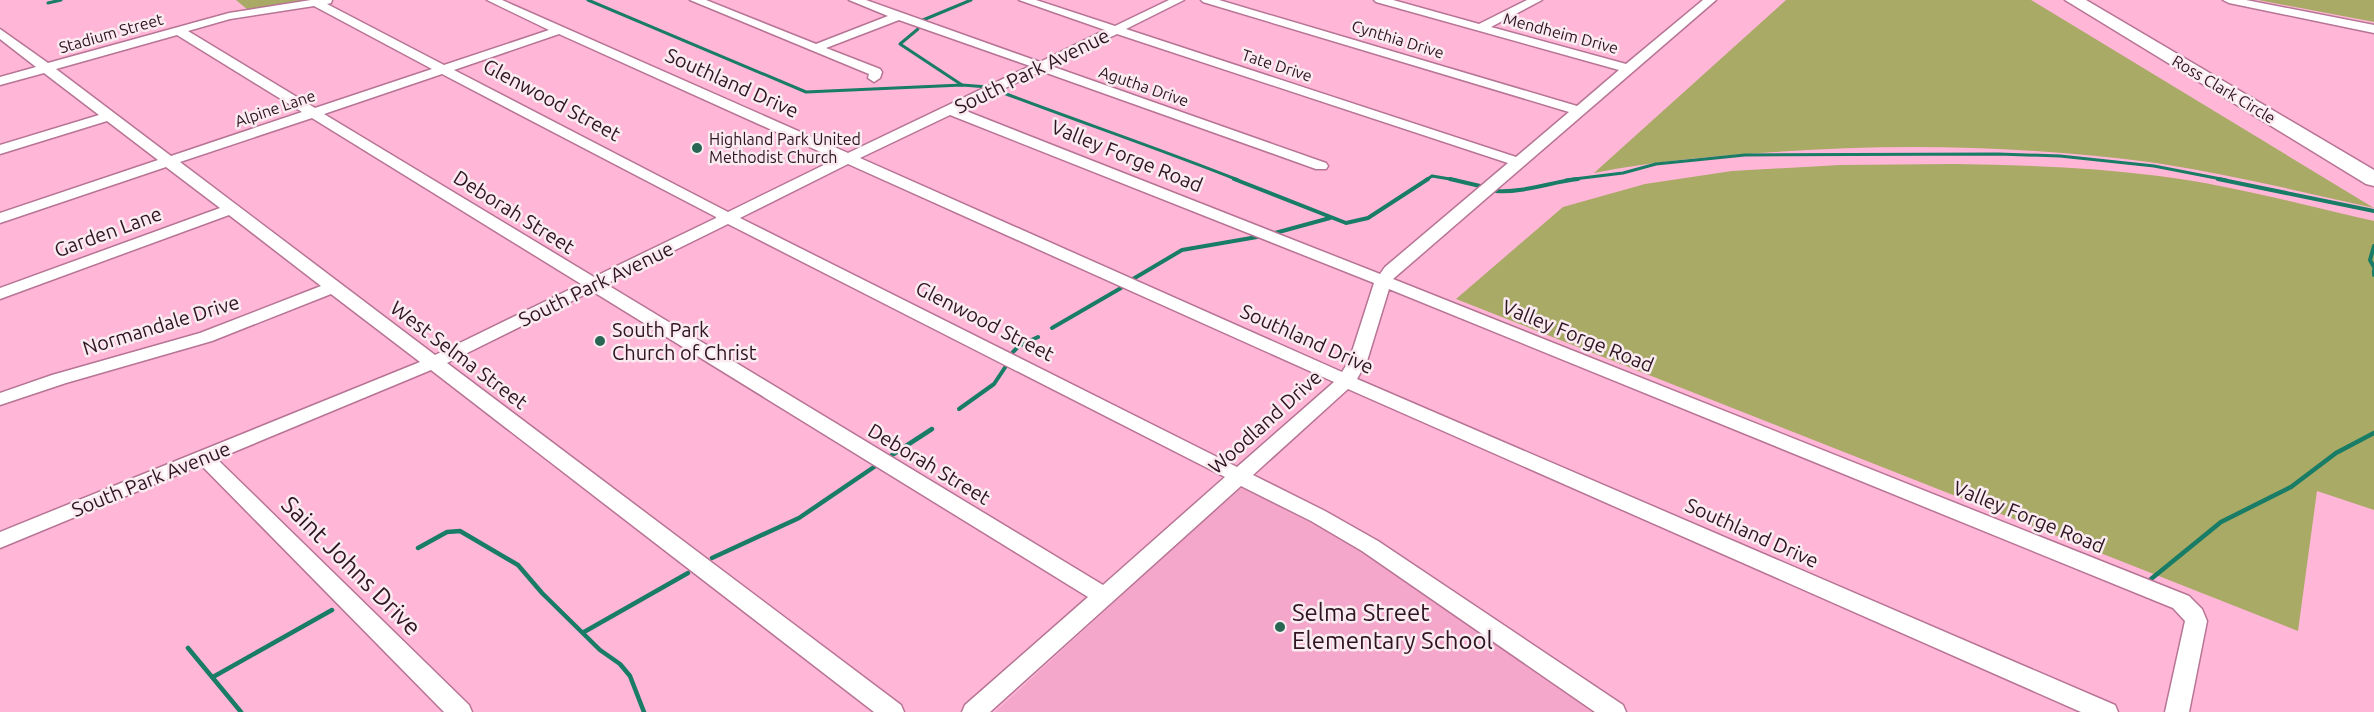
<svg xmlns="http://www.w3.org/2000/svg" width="2374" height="712" font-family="Ubuntu,sans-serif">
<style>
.built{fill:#f4a7cb}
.green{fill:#a8aa66}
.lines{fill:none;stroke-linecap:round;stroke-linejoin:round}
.stream-far2{stroke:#187c66;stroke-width:3}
.stream-far1{stroke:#187c66;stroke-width:4}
.stream{stroke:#187c66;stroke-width:4.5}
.minor-casing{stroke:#b77494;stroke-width:3}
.highway-casing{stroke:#b77494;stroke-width:3}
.minor{fill:#fff;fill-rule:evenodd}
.highway{fill:#fff;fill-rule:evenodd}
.poi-dot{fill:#286653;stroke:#faebf1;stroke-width:2}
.labels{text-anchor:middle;stroke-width:5;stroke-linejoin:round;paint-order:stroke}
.far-street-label{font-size:16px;fill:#2e1421;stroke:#faebf1}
.far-poi-label{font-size:16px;fill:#2e1421;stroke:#faebf1;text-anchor:start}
.street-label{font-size:20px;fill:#2e1421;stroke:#faebf1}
.poi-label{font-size:20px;fill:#2e1421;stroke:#faebf1;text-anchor:start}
.near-street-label{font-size:24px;fill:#2e1421;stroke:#faebf1}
.near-poi-label{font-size:24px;fill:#2e1421;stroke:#faebf1;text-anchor:start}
</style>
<rect width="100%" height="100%" fill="#ffb6d7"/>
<path class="built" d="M1243 488 1348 542 1598 712H995L1236 490Z"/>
<g class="green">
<path d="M236 0H327L248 10Z"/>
<path d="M1786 0H2031L2374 208C2302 192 2229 174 2156 163 2029 146 1902 143 1775 152 1714 156 1654 161 1594 173Z"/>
<path d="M2258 0H2374V22Z"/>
<path d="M1953 164C2022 165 2090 167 2159 176 2231 185 2303 205 2374 221V510L2317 491 2298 631 1456 299 1563 207 1645 184 1732 171 1840 165Z"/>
</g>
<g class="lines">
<g class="stream-far2">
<path d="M588 0 806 92 962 85 988 87"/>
<path d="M48 3 61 0"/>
<path d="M923 20 971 0"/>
<path d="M918 29 900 44 962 85"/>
<path d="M1001 92C1080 122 1160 149 1238 180"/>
<path d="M1426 180 1432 176 1456 180"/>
<path d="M1566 180 1623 173 1656 164 1745 155 1998 154 2060 156 2154 166 2226 180"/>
</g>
<g class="stream-far1">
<path d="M1234 179 1346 223 1368 218 1428 179"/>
<path d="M1450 179 1480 186"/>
<path d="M2218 179 2374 211"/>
<path d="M1496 191C1523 193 1551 182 1578 179"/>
<path d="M1275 233 1330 218"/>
<path d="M2374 246 2370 260 2374 267"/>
<path d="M2374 270V275"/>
<path d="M1133 279 1182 250 1257 237"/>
<path d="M1052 328 1121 288"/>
<path d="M1013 352 1019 346 1038 337"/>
<path d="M959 409 994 384 1006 366"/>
</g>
<g class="stream">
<path d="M892 455 932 429"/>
<path d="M418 548 447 532 460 531 518 565 542 593 600 650 620 664 630 676 644 712"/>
<path d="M712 558 799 518 874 467"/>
<path d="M2151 579 2221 522 2291 487 2336 453 2374 433"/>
<path d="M584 632 688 573"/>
<path d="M188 648 241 712"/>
<path d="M213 677 332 610"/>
</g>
<g class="minor-casing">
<g id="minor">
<path d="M311 0H332L331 3 327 4 444 65 549 30 487 0H502L848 153 1030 66 899 20 826 48 880 69 882 72 880 78 874 82 868 78 869 74 690 0H706L816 44 888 16 849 0H866L1040 62 1105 30 1019 0H1036L1115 26 1169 0H1184L1126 29 1516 157 1569 112 1203 2 1201 0H1219L1577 106 1619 70 1376 2 1374 0H1393L1479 24 1527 0H1542L1491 27 1626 64 1703 0H1716L1393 279 2189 596 2202 609 2207 621 2189 712H2165L2185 621 2173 608 1389 289 1367 361 1357 379 2115 705 2118 712H2081L1348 389 1253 475 1325 511 1378 541 1623 705 1626 712H1595L1362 551 1311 521 1241 486 990 712H962L965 705 1088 597 592 291 447 363 901 705 904 712H874L431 370 217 459 469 705 472 712H444L201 465 0 548V532L420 362 331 294 212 341 66 383 0 405V393L52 375 200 333 321 286 229 215 0 299V288L220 208 166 167 0 223V213L158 160 107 121 0 154V145L99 115 44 73 0 85V77L36 67 0 39V29L48 63 229 13ZM314 6 432 69 315 108 188 31 230 19ZM559 34 836 159 728 212 454 70ZM1117 34 1508 163 1385 267 1380 274 961 109 1041 71 1316 169H1326L1328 166 1326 163 1051 66ZM177 35 302 112 171 156 56 69ZM442 74 716 217V218L594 277 324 114ZM950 115 1374 283 1349 361 1342 372 860 158ZM312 118 581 284 435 355 180 162ZM848 164 1334 382 1237 467 740 218ZM728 224 1225 477 1103 585 606 284Z"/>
<path d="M2223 0H2246L2374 25V33L2229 3Z"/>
</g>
</g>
<g class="highway-casing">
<path id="highway" d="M2065 0H2086L2374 170V186L2366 184Z"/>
</g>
<use href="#minor" class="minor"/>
<use href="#highway" class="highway"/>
</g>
<g class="poi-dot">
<circle cx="697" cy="148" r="6"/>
<circle cx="600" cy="341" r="6"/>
<circle cx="1280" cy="627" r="6"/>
</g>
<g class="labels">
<g class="far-street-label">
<text transform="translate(111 33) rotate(-16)" y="6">Stadium Street</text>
<text transform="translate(1561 33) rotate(15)" y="6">Mendheim Drive</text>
<text transform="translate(1398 39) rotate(17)" y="6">Cynthia Drive</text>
<text transform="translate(1277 65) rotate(18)" y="6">Tate Drive</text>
<text transform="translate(1144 86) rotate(19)" y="6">Agutha Drive</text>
<text transform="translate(2224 89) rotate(31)" y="6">Ross Clark Circle</text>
<text transform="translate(275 108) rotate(-19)" y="6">Alpine Lane</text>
</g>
<g class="far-poi-label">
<text x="709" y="145">Highland Park United<tspan x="709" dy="18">Methodist Church</tspan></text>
</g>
<g class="street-label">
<text transform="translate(1032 71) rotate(-26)" y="7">South Park Avenue</text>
<text transform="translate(732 83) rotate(24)" y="7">Southland Drive</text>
<text transform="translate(552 100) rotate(28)" y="7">Glenwood Street</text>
<text transform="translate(1127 156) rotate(22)" y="7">Valley Forge Road</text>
<text transform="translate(514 212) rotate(32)" y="7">Deborah Street</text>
<text transform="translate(108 232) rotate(-20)" y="7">Garden Lane</text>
<text transform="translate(596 284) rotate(-26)" y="7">South Park Avenue</text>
<text transform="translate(985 321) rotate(27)" y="7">Glenwood Street</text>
<text transform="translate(161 325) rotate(-17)" y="7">Normandale Drive</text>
<text transform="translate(1578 336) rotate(22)" y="7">Valley Forge Road</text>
<text transform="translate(1307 339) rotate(24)" y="7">Southland Drive</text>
<text transform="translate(459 355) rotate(37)" y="7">West Selma Street</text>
<text transform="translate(1265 422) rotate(-42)" y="7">Woodland Drive</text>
<text transform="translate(929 464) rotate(31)" y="7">Deborah Street</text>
<text transform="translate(151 479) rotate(-22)" y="7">South Park Avenue</text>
<text transform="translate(2029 517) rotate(22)" y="7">Valley Forge Road</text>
<text transform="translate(1752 533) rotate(24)" y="7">Southland Drive</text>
</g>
<g class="poi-label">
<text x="612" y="337">South Park<tspan x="612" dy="23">Church of Christ</tspan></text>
</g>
<g class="near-street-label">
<text transform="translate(351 566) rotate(45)" y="8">Saint Johns Drive</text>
</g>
<g class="near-poi-label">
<text x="1292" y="621">Selma Street<tspan x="1292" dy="28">Elementary School</tspan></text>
</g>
</g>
</svg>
